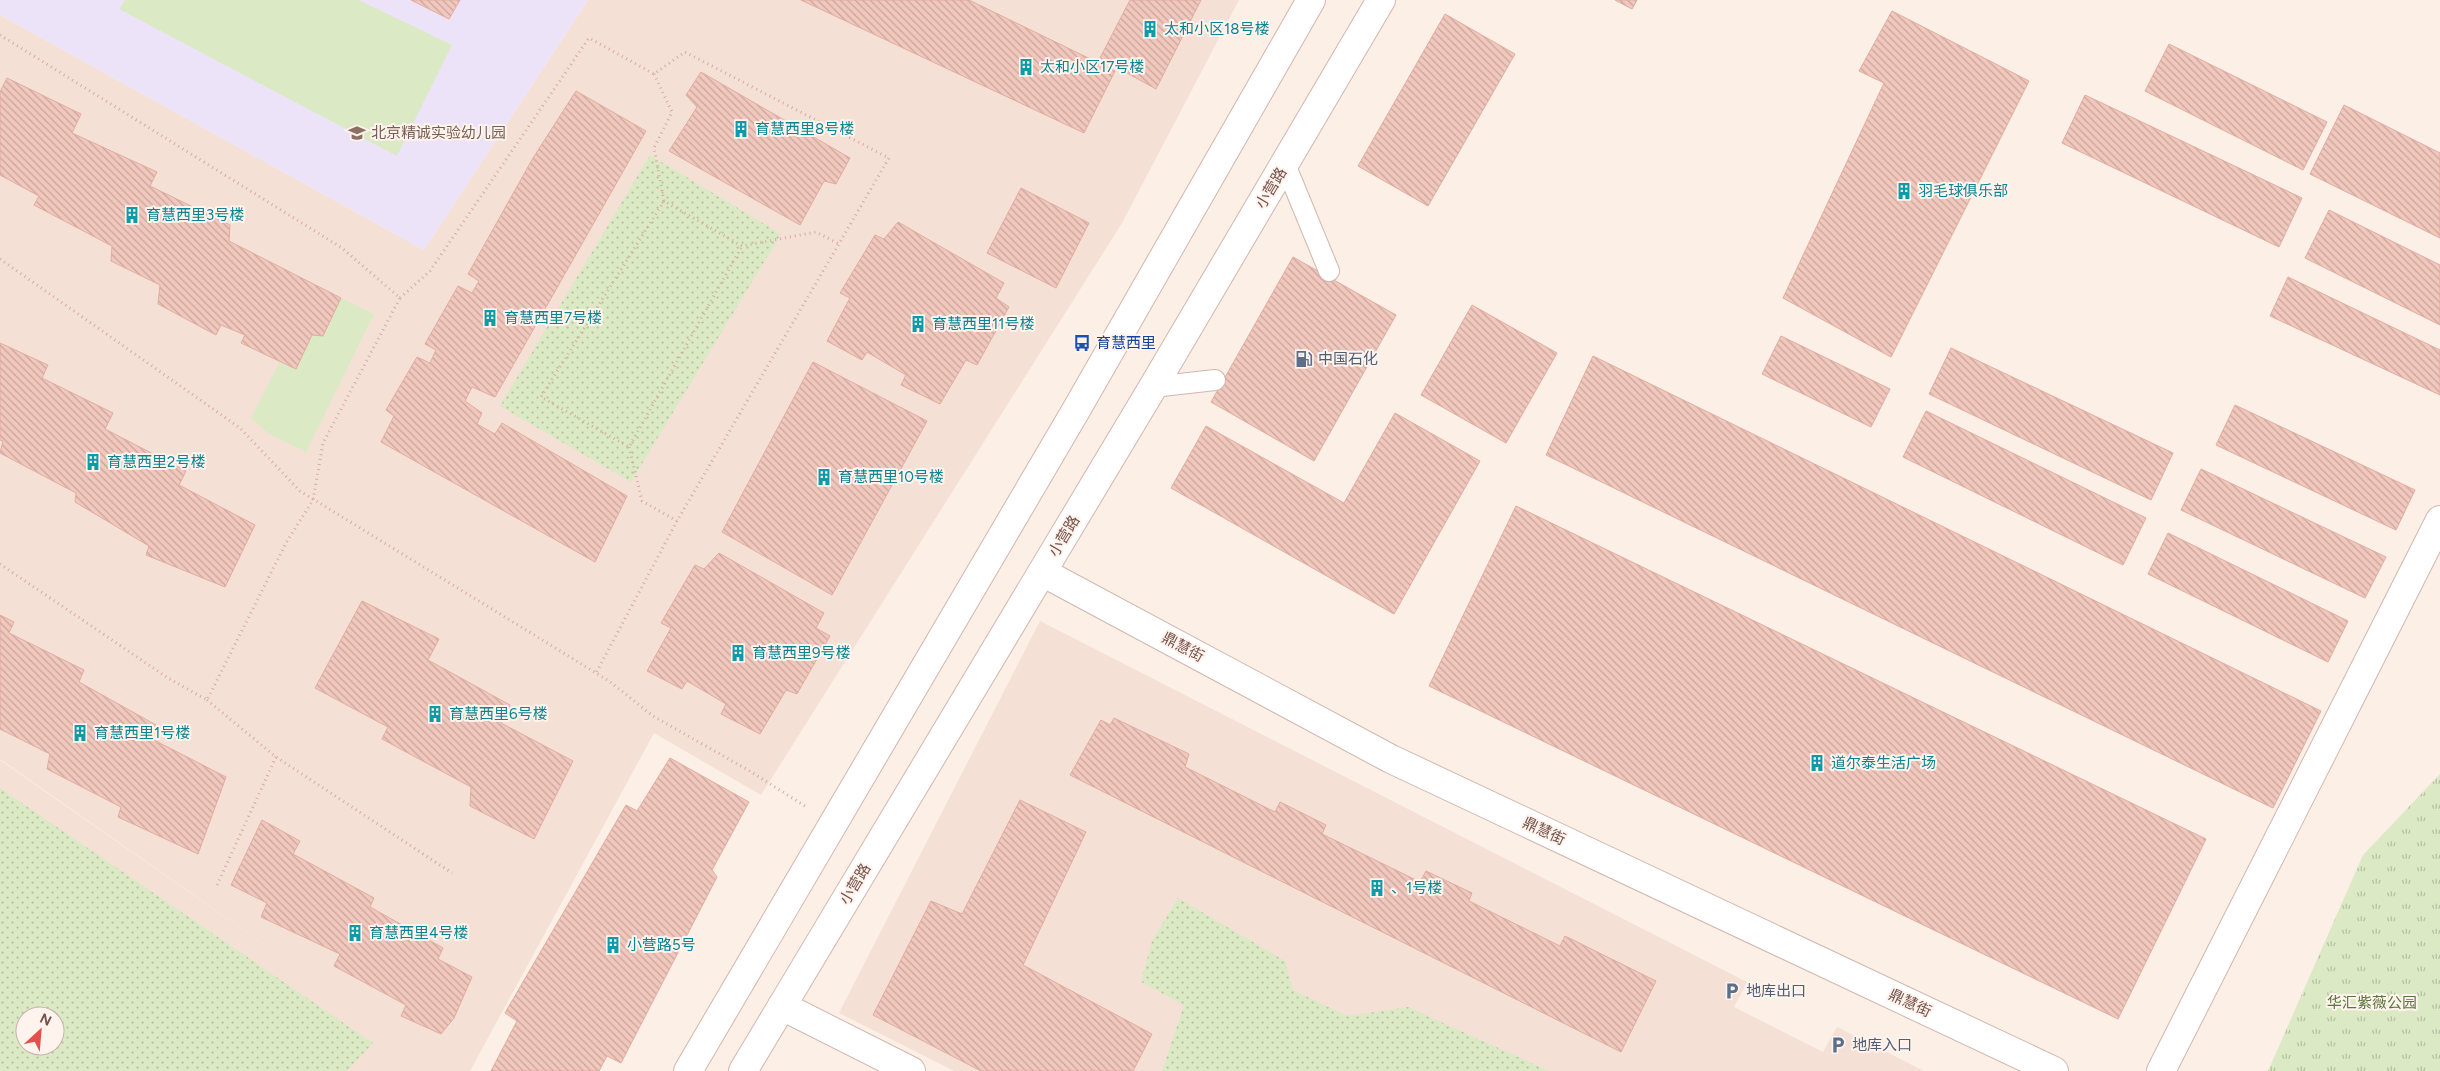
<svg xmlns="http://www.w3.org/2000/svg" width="2440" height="1071" font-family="Figtree,'Noto Sans SC',sans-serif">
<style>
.residential{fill:#f4e0d5;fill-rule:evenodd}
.education{fill:#ece3f9}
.grass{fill:url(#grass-dots);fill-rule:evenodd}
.park{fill:url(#park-tufts)}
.pitch{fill:#dbeac5}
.building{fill:url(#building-back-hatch);stroke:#e4ab9f}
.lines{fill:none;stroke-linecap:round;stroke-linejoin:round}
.lane-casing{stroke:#d0b7af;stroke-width:22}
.street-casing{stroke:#d0b7af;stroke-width:30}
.secondary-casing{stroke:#d3b6ad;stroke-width:30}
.path{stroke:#d6aba1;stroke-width:3;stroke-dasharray:1 4;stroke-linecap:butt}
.lane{stroke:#fff;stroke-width:20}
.street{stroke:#fff;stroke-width:28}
.secondary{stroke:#fff;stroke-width:28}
.labels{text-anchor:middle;stroke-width:4;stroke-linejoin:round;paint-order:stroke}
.culture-label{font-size:15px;fill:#0d838f;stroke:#fff4ed;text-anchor:start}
.education-label{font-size:15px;fill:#785e54;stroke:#fff4ed;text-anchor:start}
.street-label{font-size:15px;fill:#75524b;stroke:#fff4ed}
.transit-label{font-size:15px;fill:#164399;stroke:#fff4ed;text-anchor:start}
.service-label{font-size:15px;fill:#4e5e75;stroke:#fff4ed;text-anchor:start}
.park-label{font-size:15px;fill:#5a7541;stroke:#fff4ed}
</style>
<defs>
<pattern id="grass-dots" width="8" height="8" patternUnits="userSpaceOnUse" patternTransform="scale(1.25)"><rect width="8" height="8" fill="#dbeac5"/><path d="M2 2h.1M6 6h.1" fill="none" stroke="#b6c0a2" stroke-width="1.8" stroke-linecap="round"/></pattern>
<pattern id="park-tufts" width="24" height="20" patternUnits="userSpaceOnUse" patternTransform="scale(1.25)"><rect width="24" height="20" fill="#dbeac5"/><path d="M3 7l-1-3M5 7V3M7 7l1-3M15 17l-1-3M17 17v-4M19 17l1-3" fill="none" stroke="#b6c0a2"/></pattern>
<pattern id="building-back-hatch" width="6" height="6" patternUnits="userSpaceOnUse" patternTransform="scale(1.25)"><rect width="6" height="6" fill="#f1c8be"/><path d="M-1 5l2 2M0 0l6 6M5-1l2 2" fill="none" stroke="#c8a59c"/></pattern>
</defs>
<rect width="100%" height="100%" fill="#fcefe6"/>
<g class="residential">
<path d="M588 0H1239L1122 223 761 795 654 733 470 1071H0V760L338 996 0 759V15L424 250ZM25 1016H55V1046H25Z"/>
<path d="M1040 621 1747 982 1734 1007 1823 1052 1837 1027 1924 1071H954L839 1013Z"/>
</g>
<path class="education" d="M0 0H588L424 250 0 15Z"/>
<g class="grass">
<path d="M650 155 781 234 631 482 500 406Z"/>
<path d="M0 788 373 1043 347 1071H0ZM25 1016H55V1046H25Z"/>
<path d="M1178 898 1285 961 1293 990 1347 1016 1408 1007 1549 1071H1162L1184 1005 1141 982 1152 941Z"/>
</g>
<path class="park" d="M2440 774V1071H2268L2363 855Z"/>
<g class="pitch">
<path d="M125 0H359L452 45 397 156 119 9Z"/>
<path d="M341 298 374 314 306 452 269 434 251 418 280 361 296 369 312 335 324 336Z"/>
</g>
<g class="building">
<path d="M411 0H460L449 19Z"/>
<path d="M801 0H969L1115 71 1084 133Z"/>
<path d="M1130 0H1201L1156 89 1100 58Z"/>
<path d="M1615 0H1637L1632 9Z"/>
<path d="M1892 11 2029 81 1891 357 1783 298 1884 83 1859 71Z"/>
<path d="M1445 14 1515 54 1428 206 1358 166Z"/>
<path d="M2169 44 2327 122 2303 170 2145 91Z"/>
<path d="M701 72 850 158 836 184 824 181 800 225 669 151 697 107 686 95Z"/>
<path d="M7 78 81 114 72 133 157 172 150 186 230 225 229 241 341 298 323 336 312 335 296 369 241 343 245 335 221 325 216 335 158 304 160 285 111 261 112 246 34 205 39 196 0 175V92Z"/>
<path d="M576 91 646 131 495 397 472 387 465 401 482 413 477 424 495 434 502 423 627 496 595 562 381 442 394 416 386 410 417 357 430 363 436 350 425 344 458 286 472 293 479 281 468 274 533 158Z"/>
<path d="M2085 95 2302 198 2279 247 2062 143Z"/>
<path d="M2344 105 2440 153V238L2310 174Z"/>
<path d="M1021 188 1089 223 1056 288 987 253Z"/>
<path d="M2329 210 2440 265V325L2305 258Z"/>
<path d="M898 222 1004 283 996 298 1009 307 977 365 966 360 940 404 901 385 906 375 867 352 862 360 827 341 850 298 840 293 875 235 884 239Z"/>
<path d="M1293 257 1396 315 1314 461 1211 402Z"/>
<path d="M2288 277 2440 350V395L2270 316Z"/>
<path d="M1472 305 1557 353 1506 443 1421 395Z"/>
<path d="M1781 336 1890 389 1871 427 1762 374Z"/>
<path d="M0 343 48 365 42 378 113 413 105 429 186 471 179 485 255 525 225 587 146 555 149 546 75 502 76 493 0 453 3 441 0 440Z"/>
<path d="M1951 348 2173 453 2151 500 1929 394Z"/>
<path d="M1593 356 2321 711 2273 808 1546 455Z"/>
<path d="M813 362 927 421 832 595 722 532Z"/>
<path d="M2235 405 2415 490 2396 530 2216 445Z"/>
<path d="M1926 411 2146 518 2123 565 1903 457Z"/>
<path d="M1395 413 1480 461 1394 614 1171 488 1206 426 1344 503Z"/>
<path d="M2201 469 2386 557 2365 598 2181 510Z"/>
<path d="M1516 506 2206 839 2118 1019 1429 686Z"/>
<path d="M2168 533 2348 621 2328 662 2148 574Z"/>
<path d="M719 553 824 613 816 628 830 636 797 694 786 690 760 734 721 714 726 704 687 681 682 689 647 671 671 628 661 623 695 565 704 569Z"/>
<path d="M362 601 439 639 428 660 510 705 501 723 573 761 534 839 470 806 471 787 382 739 388 727 315 688Z"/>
<path d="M0 615 14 622 9 633 84 670 79 682 156 725 150 738 226 777 198 854 118 817 121 807 47 769 50 754 0 729Z"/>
<path d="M1114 718 1189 754 1185 767 1275 812 1280 802 1326 825 1322 834 1420 882 1426 871 1472 893 1469 901 1560 946 1565 936 1656 981 1621 1052 1070 775 1101 720 1110 725Z"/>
<path d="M670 758 749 802 712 870 717 877 621 1063 607 1056 599 1071H491L517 1021 505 1013 626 805 637 811Z"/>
<path d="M1020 800 1086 832 1023 965 1152 1034 1133 1071H981L873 1015 931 901 962 914Z"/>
<path d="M262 820 300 841 293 854 374 898 370 907 443 948 438 959 472 977 454 1018 441 1034 401 1016 406 1005 334 966 340 954 261 917 267 903 231 885Z"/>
</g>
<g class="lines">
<g class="lane-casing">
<g id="lane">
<path d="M1285 164 1329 271"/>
<path d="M1153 387 1215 380"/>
</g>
</g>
<g class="street-casing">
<g id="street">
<path d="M1042 572 1391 759 2054 1071"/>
<path d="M782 1006 911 1071"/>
<path d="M2161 1071 2440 520"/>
</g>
</g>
<g class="secondary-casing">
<g id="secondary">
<path d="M688 1071 1075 412 1311 0"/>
<path d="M743 1071 1153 387 1381 0"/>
</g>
</g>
<g class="path">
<path d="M0 35 342 248 400 298 323 443 313 500 286 543 207 700 168 678 0 564"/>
<path d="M654 74 672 112 654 148 664 201 742 246 816 232 839 244"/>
<path d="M664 201 541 397 629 447 742 246"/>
<path d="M0 259 240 428 300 491 609 681 653 716 748 770 805 806"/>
<path d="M400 298 430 271 589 38 654 74 685 52 889 158 677 521 596 673"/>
<path d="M629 447 642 501 677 521"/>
<path d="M207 700 276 757 452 873"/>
<path d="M217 885 276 757"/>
</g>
<use href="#lane" class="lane"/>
<use href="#street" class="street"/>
<use href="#secondary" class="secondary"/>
</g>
<defs>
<g id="building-bare" transform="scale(1.35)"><path d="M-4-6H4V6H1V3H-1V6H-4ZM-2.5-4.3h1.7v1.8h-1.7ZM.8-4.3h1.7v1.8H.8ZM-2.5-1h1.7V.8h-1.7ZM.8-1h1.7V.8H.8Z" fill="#0f9aa8" stroke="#fff4ed" stroke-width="2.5" paint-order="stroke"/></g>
<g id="school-bare" transform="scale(1.35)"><path d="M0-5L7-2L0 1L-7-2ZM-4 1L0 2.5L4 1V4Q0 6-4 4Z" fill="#8d6e63" stroke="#fff4ed" stroke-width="2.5" paint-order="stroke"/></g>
<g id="bus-bare" transform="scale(1.35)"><path d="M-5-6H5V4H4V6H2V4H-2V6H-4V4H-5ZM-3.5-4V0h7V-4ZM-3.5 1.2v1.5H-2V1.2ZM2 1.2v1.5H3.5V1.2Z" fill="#1a4fb4" stroke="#fff4ed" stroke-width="2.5" paint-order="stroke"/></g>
<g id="fuel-bare" transform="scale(1.35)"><path d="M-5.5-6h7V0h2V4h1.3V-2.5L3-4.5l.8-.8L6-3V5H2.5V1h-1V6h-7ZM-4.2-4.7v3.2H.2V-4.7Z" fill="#5c6f8a" stroke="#fff4ed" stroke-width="2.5" paint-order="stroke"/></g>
<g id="parking-bare" transform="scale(1.35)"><path d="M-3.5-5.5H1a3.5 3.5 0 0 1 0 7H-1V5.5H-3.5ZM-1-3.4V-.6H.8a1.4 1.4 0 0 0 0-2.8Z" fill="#5c6f8a" stroke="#fff4ed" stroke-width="2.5" paint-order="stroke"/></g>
</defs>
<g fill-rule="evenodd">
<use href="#building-bare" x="1150" y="29"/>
<use href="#building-bare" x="1026" y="67"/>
<use href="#building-bare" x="741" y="129"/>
<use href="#school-bare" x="357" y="133"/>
<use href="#building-bare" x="1904" y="191"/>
<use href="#building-bare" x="132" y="215"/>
<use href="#building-bare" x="490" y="318"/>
<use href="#building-bare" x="918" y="324"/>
<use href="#bus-bare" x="1082" y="343"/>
<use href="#fuel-bare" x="1304" y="359"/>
<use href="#building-bare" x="93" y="462"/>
<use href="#building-bare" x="824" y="477"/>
<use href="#building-bare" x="738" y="653"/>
<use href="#building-bare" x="435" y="714"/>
<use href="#building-bare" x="80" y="733"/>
<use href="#building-bare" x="1817" y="763"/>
<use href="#building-bare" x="1377" y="888"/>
<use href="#building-bare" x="355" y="933"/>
<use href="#building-bare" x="613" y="945"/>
<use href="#parking-bare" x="1732" y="991"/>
<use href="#parking-bare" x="1838" y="1045"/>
</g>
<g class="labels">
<g class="culture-label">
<text x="1164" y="34">太和小区18号楼</text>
<text x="1040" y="72">太和小区17号楼</text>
<text x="755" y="134">育慧西里8号楼</text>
<text x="1918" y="196">羽毛球俱乐部</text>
<text x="146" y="220">育慧西里3号楼</text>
<text x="504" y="323">育慧西里7号楼</text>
<text x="932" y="329">育慧西里11号楼</text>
<text x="107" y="467">育慧西里2号楼</text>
<text x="838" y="482">育慧西里10号楼</text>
<text x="752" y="658">育慧西里9号楼</text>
<text x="449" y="719">育慧西里6号楼</text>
<text x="94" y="738">育慧西里1号楼</text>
<text x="1831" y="768">道尔泰生活广场</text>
<text x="1391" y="893">、1号楼</text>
<text x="369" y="938">育慧西里4号楼</text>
<text x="627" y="950">小营路5号</text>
</g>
<g class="education-label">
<text x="371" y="138">北京精诚实验幼儿园</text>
</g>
<g class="street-label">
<text transform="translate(1271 188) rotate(-59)" y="5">小营路</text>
<text transform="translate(1064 536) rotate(-59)" y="5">小营路</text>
<text transform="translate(1183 647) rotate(28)" y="5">鼎慧街</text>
<text transform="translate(1544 831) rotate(25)" y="5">鼎慧街</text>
<text transform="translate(855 884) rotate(-59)" y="5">小营路</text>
<text transform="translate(1910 1003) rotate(25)" y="5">鼎慧街</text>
</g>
<g class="transit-label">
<text x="1096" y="348">育慧西里</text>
</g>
<g class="service-label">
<text x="1318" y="364">中国石化</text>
<text x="1746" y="996">地库出口</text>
<text x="1852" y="1050">地库入口</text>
</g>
<g class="park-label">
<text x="2372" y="1008">华汇紫薇公园</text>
</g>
</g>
<g transform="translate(40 1031) rotate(26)"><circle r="24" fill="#fff4ed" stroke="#c8b3ac"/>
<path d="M0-4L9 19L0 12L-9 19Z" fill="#e4514d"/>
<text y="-8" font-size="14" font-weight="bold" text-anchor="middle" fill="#75524b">N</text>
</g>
</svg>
